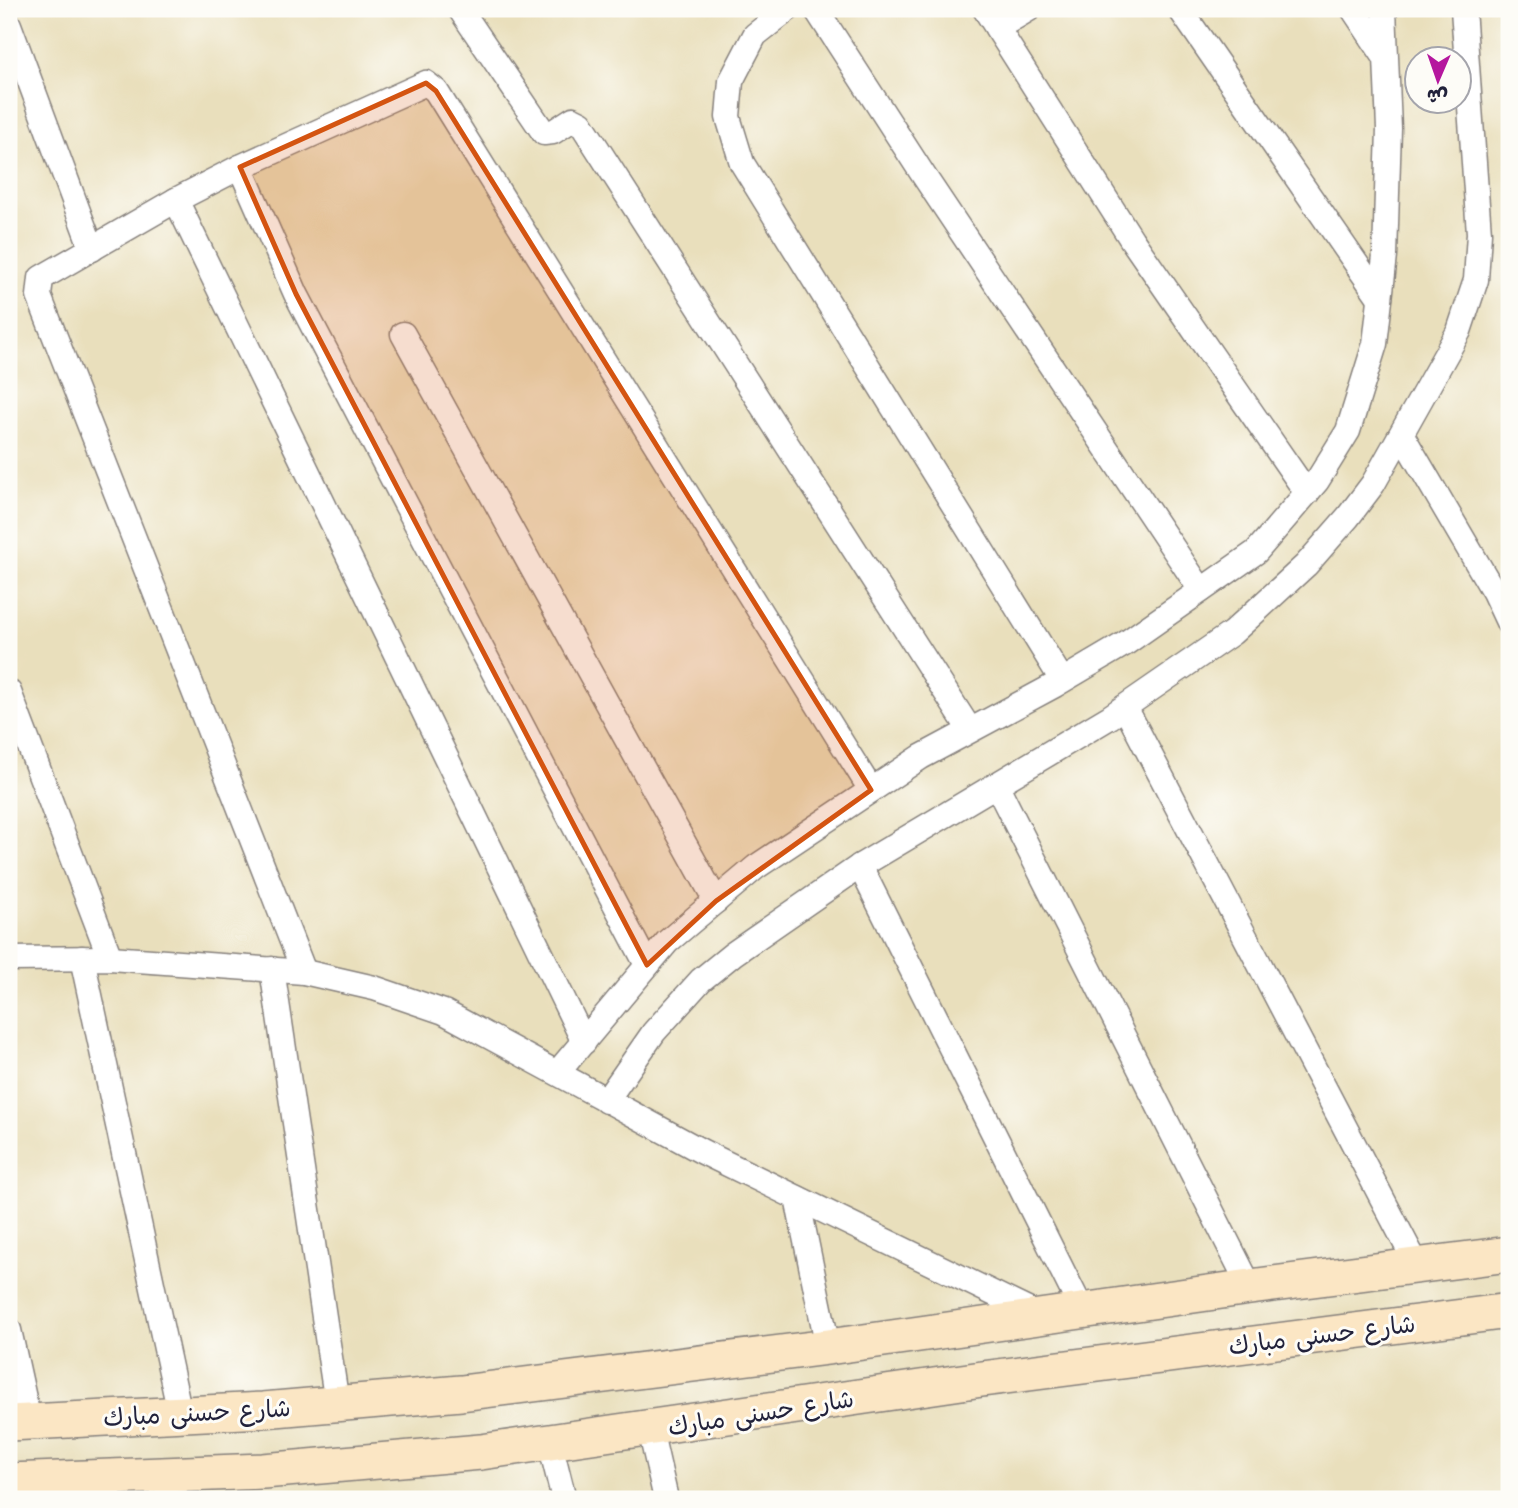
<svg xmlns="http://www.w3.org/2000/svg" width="1518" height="1508" font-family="Kalam,'Playpen Sans Arabic',sans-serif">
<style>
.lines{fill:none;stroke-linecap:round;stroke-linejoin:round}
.minor-casing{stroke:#86807c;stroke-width:27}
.secondary-casing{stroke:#86807c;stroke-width:38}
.minor{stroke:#fff;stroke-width:24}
.secondary{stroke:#fbe6c4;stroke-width:35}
.marked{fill:#d45411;fill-opacity:0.2;stroke:#d45411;stroke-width:5;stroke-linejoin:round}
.labels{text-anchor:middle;stroke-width:6;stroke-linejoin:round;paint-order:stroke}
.street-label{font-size:24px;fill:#22223b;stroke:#fdfcf7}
</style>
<rect width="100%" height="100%" fill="#fdfcf7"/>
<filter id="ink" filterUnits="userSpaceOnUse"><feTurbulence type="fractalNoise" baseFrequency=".0143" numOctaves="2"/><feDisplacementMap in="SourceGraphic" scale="14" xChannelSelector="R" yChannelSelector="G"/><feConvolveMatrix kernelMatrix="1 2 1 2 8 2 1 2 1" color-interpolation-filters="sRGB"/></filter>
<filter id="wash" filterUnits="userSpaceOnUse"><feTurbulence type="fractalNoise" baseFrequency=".00686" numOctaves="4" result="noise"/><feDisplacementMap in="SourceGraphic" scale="28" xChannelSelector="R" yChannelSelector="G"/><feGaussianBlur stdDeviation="1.57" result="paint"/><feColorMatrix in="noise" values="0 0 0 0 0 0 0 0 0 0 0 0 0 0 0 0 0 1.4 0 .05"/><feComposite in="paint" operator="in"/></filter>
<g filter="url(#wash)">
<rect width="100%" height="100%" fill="#e9dfbc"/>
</g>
<g filter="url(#ink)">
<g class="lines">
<g class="minor-casing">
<g id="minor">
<path d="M460 9 544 133 553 132 573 119 581 123 970 730"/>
<path d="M788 9 755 35 731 81 728 117 742 163 1062 680"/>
<path d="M816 9 924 176 1201 590"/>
<path d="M985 9 1132 240 1307 493"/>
<path d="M1180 9 1380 298"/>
<path d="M1353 9 1385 57"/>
<path d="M9 25 92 249"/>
<path d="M997 28 1029 9"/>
<path d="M240 167 296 294 647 965"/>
<path d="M176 200 584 1042"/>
<path d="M403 334 716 901"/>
<path d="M1402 435 1494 592 1509 624"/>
<path d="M9 692 110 958"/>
<path d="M1125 707 1418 1267"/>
<path d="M997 786 1250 1287"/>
<path d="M860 866 1082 1310"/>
<path d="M82 958 180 1414"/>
<path d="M9 959 110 958 304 972 374 988 444 1012 703 1152 1044 1318"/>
<path d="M272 969 337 1404"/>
<path d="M304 972 39 296 41 278 176 200 240 167 426 83 436 91 871 790"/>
<path d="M558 1072 667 942 756 867 921 757 1055 685 1126 643 1256 552 1317 481 1348 431 1375 344 1385 256 1389 129 1384 9"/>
<path d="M606 1101 654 1032 701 980 733 954 860 866 1110 717 1232 633 1306 565 1348 517 1373 484 1459 331 1476 280 1479 233 1463 9"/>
<path d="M797 1198 828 1347"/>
<path d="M9 1330 29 1421"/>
<path d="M650 1429 666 1499"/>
<path d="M550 1443 564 1499"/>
</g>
</g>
<g class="secondary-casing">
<g id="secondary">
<path d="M9 1423 263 1410 461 1393 828 1347 1250 1287 1509 1254"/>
<path d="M9 1481 263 1471 481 1452 982 1379 1509 1311"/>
</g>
</g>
<use href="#minor" class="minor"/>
<use href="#secondary" class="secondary"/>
</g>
</g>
<path class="marked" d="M426 83 436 91 871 790 716 901 647 965 296 294 240 167Z"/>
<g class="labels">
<g class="street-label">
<text transform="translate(1322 1335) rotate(-7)" y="8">شارع حسنى مبارك</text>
<text transform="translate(197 1413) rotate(-3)" y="8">شارع حسنى مبارك</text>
<text transform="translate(761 1413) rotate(-9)" y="8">شارع حسنى مبارك</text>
</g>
</g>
<rect width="1518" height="1508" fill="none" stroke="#fdfcf7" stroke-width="35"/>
<g transform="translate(1438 80) rotate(182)"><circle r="33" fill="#fdfcf7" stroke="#a5a5ac" stroke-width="2"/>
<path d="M0-5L12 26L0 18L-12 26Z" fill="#b5179e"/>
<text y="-10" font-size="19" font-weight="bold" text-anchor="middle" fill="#22223b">ش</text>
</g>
</svg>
